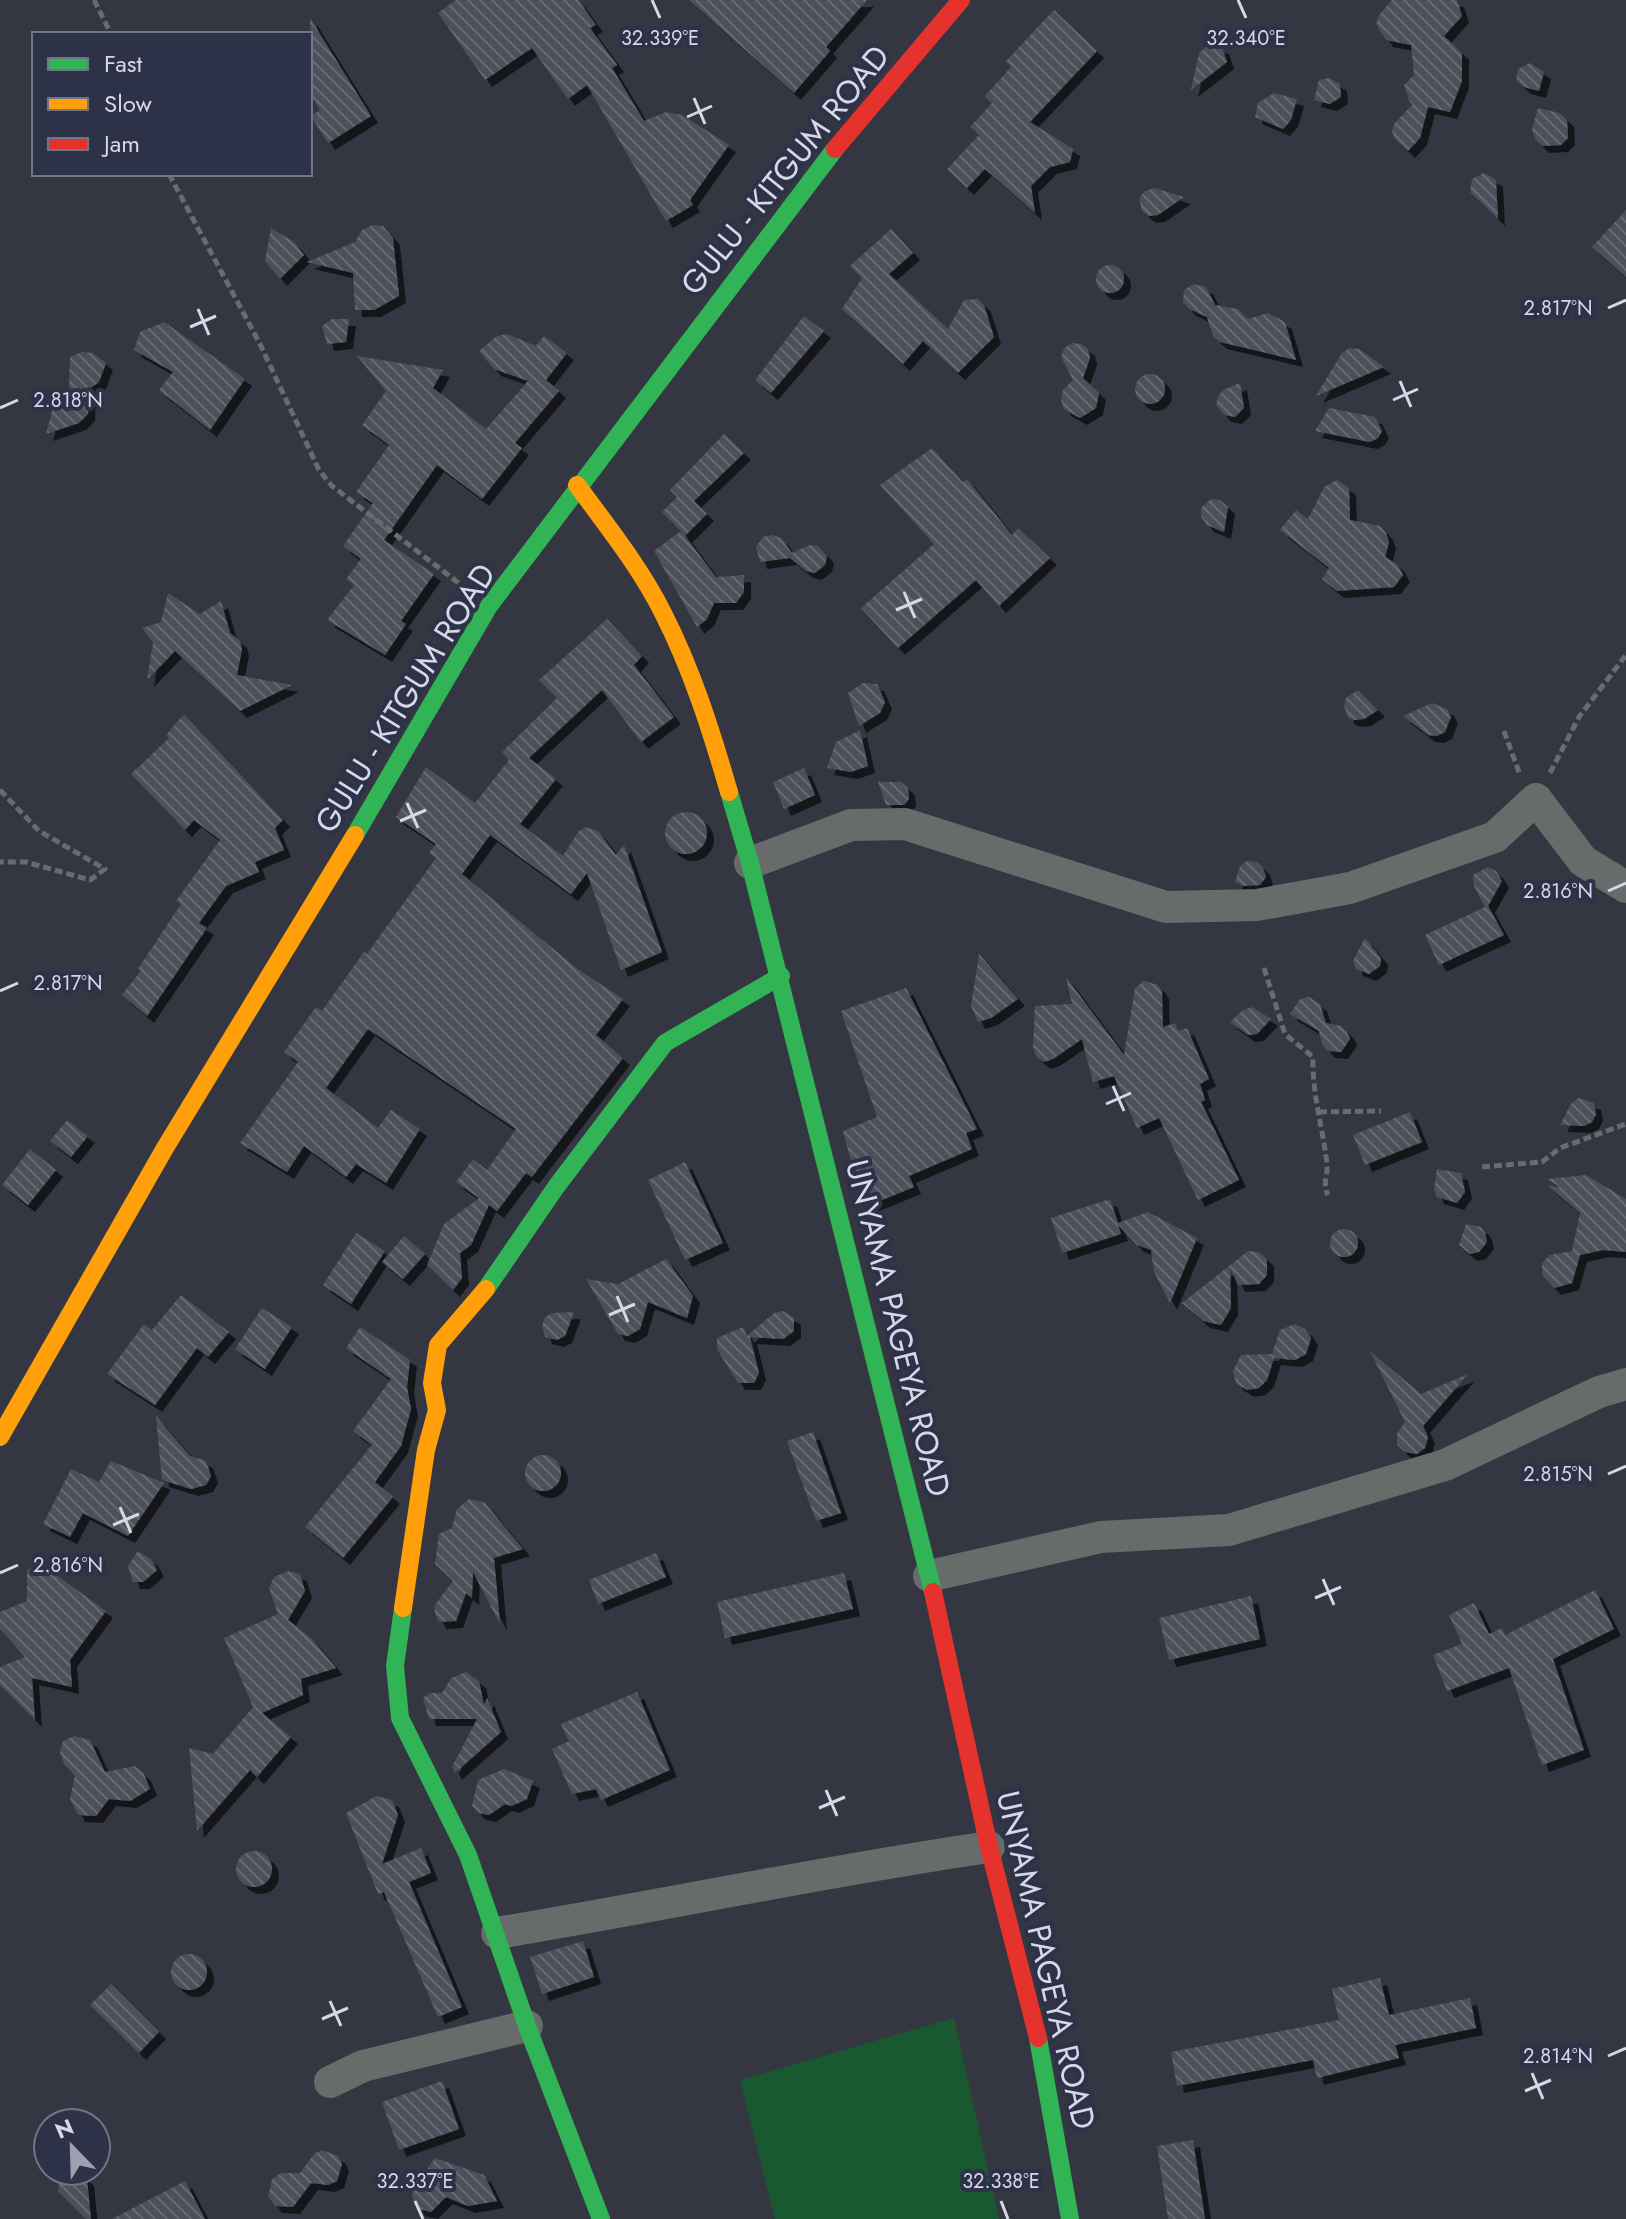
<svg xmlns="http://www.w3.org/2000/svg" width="1626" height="2219" font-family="Jost,sans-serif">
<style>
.green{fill:#1a5830}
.building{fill:url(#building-back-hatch);filter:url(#shadow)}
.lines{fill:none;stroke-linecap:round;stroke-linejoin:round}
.path{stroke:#696c6e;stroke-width:5;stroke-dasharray:8 4;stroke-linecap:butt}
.street{stroke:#676b6a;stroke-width:32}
.fast{stroke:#30b455;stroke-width:18}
.slow{stroke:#ff9f0a;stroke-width:18}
.jam{stroke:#e5322d;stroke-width:18}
.ticks{fill:none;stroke:#d5d9e7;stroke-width:3}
.labels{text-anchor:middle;stroke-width:8;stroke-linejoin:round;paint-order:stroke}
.street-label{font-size:32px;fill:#d5d9e7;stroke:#2e3248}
.ticks-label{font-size:20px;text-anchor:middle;fill:#d5d9e7;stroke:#2e3248;stroke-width:8;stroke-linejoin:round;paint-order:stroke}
</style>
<defs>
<pattern id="building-back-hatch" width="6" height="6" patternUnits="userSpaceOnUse" patternTransform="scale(2)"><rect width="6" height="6" fill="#4e505a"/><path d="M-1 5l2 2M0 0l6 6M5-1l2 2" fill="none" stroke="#676972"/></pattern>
<filter id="shadow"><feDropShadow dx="7" dy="7" stdDeviation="0" flood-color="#0009"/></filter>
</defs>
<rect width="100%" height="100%" fill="#343642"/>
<path class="green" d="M954 2018 999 2219H775L740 2080Z"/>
<g class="building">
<path d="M456 0H578L596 25 590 28 617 65 612 68 644 121 666 112 682 115 729 145 690 200 693 205 666 221 587 85 568 99 532 48 485 80 438 13Z"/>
<path d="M689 0H867L826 47 830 51 794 93Z"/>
<path d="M1392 0H1457L1462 16 1444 36 1462 53V81L1450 112 1428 107 1420 138 1408 151 1394 138 1392 131 1394 124 1413 104 1410 103 1404 85 1414 75 1411 45 1386 40 1376 24 1379 15Z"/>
<path d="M1054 10 1097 51 1030 122 1073 149 1070 162 1050 167 1031 186 1035 213 985 169 967 188 947 169 979 135 970 127 992 103 985 96 1011 67 1006 61Z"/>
<path d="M310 18 371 116 328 143 311 116 320 110 310 94Z"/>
<path d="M1209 44 1222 47 1227 62 1191 90 1199 53Z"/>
<path d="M1530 63 1544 72 1539 91 1524 87 1516 80 1518 69Z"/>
<path d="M1329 78 1340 84 1341 97 1330 104 1314 100 1319 80Z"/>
<path d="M1274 93 1297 99 1291 120 1283 129 1255 117 1258 103Z"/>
<path d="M1538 108 1560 113 1567 120 1568 138 1561 145 1542 146 1535 139 1532 130Z"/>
<path d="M1484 173 1496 180 1498 219 1470 192 1472 179Z"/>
<path d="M1154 188 1184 197 1158 215 1149 216 1142 211 1139 198 1145 191Z"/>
<path d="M1626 210V277L1592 247Z"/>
<path d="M372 225 383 226 393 238 399 296 374 310H355L353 273 307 262 355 242 362 230Z"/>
<path d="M271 228 294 242 304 255 280 279 265 261Z"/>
<path d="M891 229 913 253 889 274 948 329 964 300 978 299 984 305 994 337 958 373 923 341 903 364 842 309 862 278 850 266Z"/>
<circle cx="1110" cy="279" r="14"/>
<path d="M1193 284 1206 287 1215 305 1238 309 1248 319 1268 313 1285 322 1296 360 1220 342 1213 336 1207 317 1189 309 1183 302 1184 290Z"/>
<path d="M804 316 824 331 771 393 755 380Z"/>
<path d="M332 319H349L346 342 327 344 322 326Z"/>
<path d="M164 322 245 379 210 430 159 390 173 372 134 350 140 332Z"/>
<path d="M507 334 536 346 544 336 567 353 546 380 559 391 515 443 522 448 482 499 437 465 384 540 434 574 401 621 406 624 385 655 327 620 354 585 346 579 361 559 343 546 373 503 356 492 389 445 362 425 386 391 357 356 443 370 433 388 486 429 528 381 494 369 479 351 497 336Z"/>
<path d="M1072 343 1081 344 1088 349 1090 358 1083 378 1099 393 1096 408 1080 418 1064 409 1061 400 1063 390 1073 380 1061 357 1064 348Z"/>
<path d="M1350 348 1359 349 1384 367 1316 396 1342 353Z"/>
<path d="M82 352 93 353 106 363 99 382 89 389 88 414 79 423 46 434 55 400 69 387 70 357Z"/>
<circle cx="1150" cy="389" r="15"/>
<path d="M1240 383 1244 408 1235 417 1224 415 1216 405 1218 397 1223 390Z"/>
<path d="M1329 408 1375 417 1382 431 1378 438 1370 442 1315 431Z"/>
<path d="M724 434 744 453 694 501 707 514 685 536 716 577 744 575V592L736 603H714L707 619 697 627 654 551 681 531 662 512 677 497 670 490Z"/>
<path d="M932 448 963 482 967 479 1012 535 1018 528 1050 558 999 606 976 580 898 648 861 608 934 544 880 485Z"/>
<path d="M1337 480 1349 488 1350 520 1380 526 1386 533 1389 542 1385 557 1397 564 1403 575 1394 587 1337 591 1322 579 1329 568 1280 530 1296 510 1308 519 1324 487Z"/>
<path d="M1211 499 1220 500 1228 507 1224 532 1207 525 1201 517V508Z"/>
<path d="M772 535 781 538 792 553 809 545 818 546 827 556 825 565 815 573 806 571 790 558 760 562 756 547 763 537Z"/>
<path d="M168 593 200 614 221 601 230 633 240 641 242 649 237 675 292 685 240 711 175 651 147 680 153 643 142 628 161 622Z"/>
<path d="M607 619 642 656 634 665 674 717 641 742 602 690 529 758 556 779 520 824 563 856 578 832 585 827 598 831 616 855 624 845 662 952 621 970 587 873 571 894 490 835 462 874 579 970 623 999 596 1035 623 1058 532 1177 526 1173 497 1211 489 1205 471 1245 460 1253 462 1278 453 1290 427 1265 444 1224 479 1198 456 1182 473 1159 487 1170 516 1129 368 1029 326 1088 378 1128 391 1110 420 1129 386 1183 356 1164 346 1177 304 1146 287 1172 240 1143 298 1062 284 1052 316 1007 322 1011 364 952 367 954 436 858 429 853 436 844 396 817 426 767 475 803 509 760 502 752 557 698 539 680Z"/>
<path d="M863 683 877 684 885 702 880 713 859 726 848 693Z"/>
<path d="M1358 690 1378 710 1364 719 1355 720 1348 718 1344 706 1346 698Z"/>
<path d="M1432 703 1447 709 1451 717 1445 732 1437 736 1428 735 1403 716Z"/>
<path d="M184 714 283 820 275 828 284 850 255 862 259 872 226 886 199 923 207 928 147 1016 122 995 141 971 138 969 181 904 176 901 220 840 194 820 185 830 131 774 169 738 166 735Z"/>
<path d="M860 730 868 766 851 772 827 768 836 742Z"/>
<path d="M804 768 815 795 784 809 773 782Z"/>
<path d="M878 782H901L908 788 909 799 904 805H886Z"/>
<circle cx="686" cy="833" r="21"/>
<path d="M1247 861 1257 862 1263 868 1266 877 1260 885 1243 886 1235 882 1240 866Z"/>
<path d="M1488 867 1496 871 1502 881 1488 906 1504 935 1439 965 1425 935 1485 907 1474 886 1473 875Z"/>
<path d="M1365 938 1381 958 1380 966 1369 974 1356 969 1353 961Z"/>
<path d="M979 954 1018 999 991 1018 978 1022 971 1006Z"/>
<path d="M1066 977 1124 1055 1135 988 1144 981 1158 985 1162 992 1163 1027 1175 1023 1178 1031 1187 1028 1209 1079 1200 1084 1205 1100 1201 1102 1239 1180 1198 1200 1159 1118 1137 1128 1114 1076 1093 1082 1082 1039 1053 1059 1044 1062 1036 1056 1033 1047 1035 1006 1072 1004Z"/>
<path d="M906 988 977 1129 966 1133 972 1149 909 1176 914 1187 870 1205 850 1158 843 1131 877 1117 841 1011Z"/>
<path d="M1309 997 1320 1004 1326 1023 1341 1026 1347 1032 1350 1039 1341 1052 1328 1051 1322 1044 1319 1031 1290 1014 1300 999Z"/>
<path d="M1252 1007 1271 1019 1257 1034 1248 1035 1230 1022 1243 1010Z"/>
<path d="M1578 1098 1594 1103 1596 1114 1592 1122 1584 1126 1560 1125 1571 1104Z"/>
<path d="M1410 1112 1422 1142 1365 1165 1353 1135Z"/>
<path d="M67 1120 88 1136 71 1157 50 1141Z"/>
<path d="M30 1149 56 1170 28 1205 2 1185Z"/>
<path d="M685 1162 723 1243 685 1260 648 1180Z"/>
<path d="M1437 1169 1461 1173 1465 1192 1457 1203 1437 1197 1434 1189Z"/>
<path d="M1586 1175 1626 1199V1252L1603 1250 1580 1255 1572 1283 1554 1288 1542 1275V1263L1550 1255 1572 1251 1580 1213 1548 1186 1560 1187 1547 1179Z"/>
<path d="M1110 1199 1118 1223 1148 1212 1197 1238 1170 1303 1154 1272 1151 1250 1137 1245 1118 1225 1121 1234 1062 1253 1051 1218Z"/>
<path d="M1466 1224 1481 1227 1485 1233 1487 1242 1479 1252 1470 1254 1459 1245Z"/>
<circle cx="1344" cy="1243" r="14"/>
<path d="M356 1233 385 1251 351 1304 323 1285Z"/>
<path d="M404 1236 425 1254 403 1279 382 1262Z"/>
<path d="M1248 1251 1259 1252 1267 1259V1275L1259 1284 1238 1285 1230 1268 1231 1308 1221 1325 1203 1321 1182 1303Z"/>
<path d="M666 1259 693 1296 687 1318 648 1302 640 1329 628 1336 618 1334 586 1279 618 1284Z"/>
<path d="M181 1295 229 1332 208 1357 197 1348 155 1405 107 1374 144 1324 152 1330Z"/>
<path d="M262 1308 292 1327 265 1369 235 1349Z"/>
<path d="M783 1311 794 1318V1331L783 1339 750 1337 759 1373 754 1383H738L717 1349V1338L743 1327 747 1336 774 1313Z"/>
<path d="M574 1312 565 1336 557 1340 545 1337 542 1326 545 1317 552 1313Z"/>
<path d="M1295 1324 1305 1329 1311 1338 1306 1354 1295 1360 1274 1358 1267 1380 1259 1388 1247 1390 1236 1383 1233 1371 1241 1355 1272 1354 1280 1330Z"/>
<path d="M360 1327 410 1360 407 1387 411 1409 401 1446 375 1482 393 1497 343 1558 305 1527 372 1445 353 1431 391 1379 346 1348Z"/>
<path d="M1370 1351 1421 1394 1468 1374 1423 1426 1428 1437 1425 1448 1417 1454 1405 1452 1397 1445V1434L1405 1422Z"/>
<path d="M156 1416 190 1456 206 1461 211 1476 206 1485 191 1489 162 1480Z"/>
<path d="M813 1432 841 1513 816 1521 787 1441Z"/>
<circle cx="543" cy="1473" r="18"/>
<path d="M111 1461 164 1483 128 1536 83 1513 70 1537 43 1524 71 1469 99 1482Z"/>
<path d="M469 1499 485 1503 523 1549 494 1558 500 1624 473 1572 472 1598 466 1593 456 1621 439 1622 435 1613 434 1606 453 1581 435 1564 439 1534 452 1528 457 1509Z"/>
<path d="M138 1551 151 1559 157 1570 143 1582H133L128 1566Z"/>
<path d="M656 1553 666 1577 598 1604 589 1580Z"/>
<path d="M41 1564 106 1611 70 1660 72 1687 32 1678 35 1720 0 1685V1667L25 1657 0 1629V1612L27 1601V1570Z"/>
<path d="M289 1571 300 1574 305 1591 288 1620 312 1639 336 1668 301 1679 303 1695 262 1713 291 1737 257 1777 250 1770 197 1831 189 1748 213 1754 253 1707 224 1638 278 1614 269 1588 274 1577Z"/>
<path d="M844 1573 853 1609 725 1638 717 1602Z"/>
<path d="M1595 1590 1614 1629 1553 1659 1584 1750 1542 1765 1509 1668 1447 1691 1433 1655 1462 1644 1449 1615 1474 1603 1489 1634 1502 1628 1505 1635Z"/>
<path d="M1251 1596 1260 1639 1169 1660 1159 1618Z"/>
<path d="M466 1672 479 1681 484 1705 487 1698 501 1732 455 1773 452 1767 477 1719H429L423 1698 430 1693H442L451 1678Z"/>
<path d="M637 1692 670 1770 601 1800 596 1789 572 1794 552 1749 569 1741 561 1724Z"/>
<path d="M74 1736 90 1740 105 1772 135 1766 144 1774 150 1789 130 1801 109 1799 96 1816 78 1815 70 1799 75 1776 64 1764 60 1752 63 1741Z"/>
<path d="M504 1769 533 1781 527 1799 512 1806 505 1804 489 1815 479 1813 472 1806 478 1780Z"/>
<path d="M376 1796 392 1800 398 1815 382 1864 421 1848 431 1873 409 1882 462 2007 438 2017 384 1892 378 1894 346 1813Z"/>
<circle cx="254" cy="1869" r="18"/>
<path d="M583 1941 594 1977 542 1994 530 1957Z"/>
<circle cx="189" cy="1972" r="18"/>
<path d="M1380 1978 1389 2015 1470 1998 1476 2028 1395 2045 1399 2058 1317 2078 1313 2060 1177 2086 1171 2052 1339 2020 1332 1989Z"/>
<path d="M111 1984 159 2032 139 2053 90 2005Z"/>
<path d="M442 2081 459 2129 399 2150 382 2102Z"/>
<path d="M1193 2140 1205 2219H1168L1157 2146Z"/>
<path d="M322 2150 338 2156 342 2164 337 2181 328 2185 311 2183 293 2207 275 2206 268 2196 272 2179 281 2173H300L314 2154Z"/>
<path d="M435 2158 484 2175 497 2201 468 2206 446 2197 431 2212 418 2209 412 2197 413 2190Z"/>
<path d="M65 2171 80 2172 87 2179 91 2219H86L58 2191 59 2180Z"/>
<path d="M185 2181 205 2219H112Z"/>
</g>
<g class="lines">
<g class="path">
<path d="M94 0 111 34"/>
<path d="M169 174 260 344 319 470 332 486 460 584"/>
<path d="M1504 731 1520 775"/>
<path d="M1550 773 1579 717 1626 655"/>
<path d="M0 790 39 831 105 869 90 880 26 862H0"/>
<path d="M1264 968 1285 1034 1313 1057C1312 1095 1323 1128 1327 1164 1328 1177 1322 1183 1328 1195"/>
<path d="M1319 1112 1381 1111"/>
<path d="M1482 1167 1542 1162 1560 1148 1626 1124"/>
</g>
<g class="street">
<path d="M750 863 851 825 905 824 1166 907 1257 905 1350 888 1495 837 1536 799 1583 861 1626 887"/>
<path d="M929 1576 1101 1537 1229 1530 1445 1465 1599 1392 1626 1384"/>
<path d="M497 1933C661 1906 824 1871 989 1847"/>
<path d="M330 2082 363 2066 527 2026"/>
</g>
<g class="fast">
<path d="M729 792 750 863 933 1592"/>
<path d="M355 835 489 606 835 149"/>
<path d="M486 1289 556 1187 665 1043 781 976"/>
<path d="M403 1608 395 1666 400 1718 468 1855 527 2026 601 2219"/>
<path d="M1038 2038 1070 2219"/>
</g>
<g class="slow">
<path d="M577 485C607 526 640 567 663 613 692 670 711 730 729 792"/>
<path d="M0 1437 165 1148 355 835"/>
<path d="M403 1608 426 1450 437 1410 432 1383 438 1345 486 1289"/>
</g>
<g class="jam">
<path d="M835 149 961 0"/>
<path d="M933 1592 989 1847 1038 2038"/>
</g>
</g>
<path class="ticks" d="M652 0 660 18M1238 0 1246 18M694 98 705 124M687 117 712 106M1608 308 1626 300M198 309 209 335M190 327 216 316M1400 381 1411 407M1393 400 1418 389M0 408 18 400M904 592 915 618M896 610 922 599M407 803 418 828M400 821 426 810M1608 891 1626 883M0 991 18 983M1113 1086 1124 1111M1106 1104 1131 1093M617 1296 628 1322M609 1315 635 1304M1608 1474 1626 1466M120 1507 131 1533M113 1525 139 1514M0 1573 18 1565M1323 1579 1334 1605M1315 1598 1341 1587M826 1790 837 1816M819 1808 845 1797M330 2001 341 2026M322 2019 348 2008M1608 2056 1626 2048M1532 2073 1543 2099M1525 2091 1551 2080M415 2201 423 2219M1001 2201 1008 2219"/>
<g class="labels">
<g class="street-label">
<text transform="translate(785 170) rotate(-51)" y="11">GULU - KITGUM ROAD</text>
<text transform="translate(405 698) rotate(-58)" y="11">GULU - KITGUM ROAD</text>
<text transform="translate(898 1328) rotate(76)" y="11">UNYAMA PAGEYA ROAD</text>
<text transform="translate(1046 1960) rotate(77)" y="11">UNYAMA PAGEYA ROAD</text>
</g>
</g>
<g class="ticks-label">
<text x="660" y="45">32.339°E</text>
<text x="1246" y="45">32.340°E</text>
<text x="1558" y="315">2.817°N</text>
<text x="68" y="407">2.818°N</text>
<text x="1558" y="898">2.816°N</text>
<text x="68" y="990">2.817°N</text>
<text x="1558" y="1481">2.815°N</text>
<text x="68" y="1572">2.816°N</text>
<text x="1558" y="2063">2.814°N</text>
<text x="415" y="2188">32.337°E</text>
<text x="1001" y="2188">32.338°E</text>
</g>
<rect x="32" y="32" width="280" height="144" fill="#2e3248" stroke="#717588" stroke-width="2"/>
<rect x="48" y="58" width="40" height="12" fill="#30b455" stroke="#717588" stroke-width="2"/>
<text x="104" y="72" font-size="24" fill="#d5d9e7">Fast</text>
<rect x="48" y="98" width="40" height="12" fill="#ff9f0a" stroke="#717588" stroke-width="2"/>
<text x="104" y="112" font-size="24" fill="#d5d9e7">Slow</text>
<rect x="48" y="138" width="40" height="12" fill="#e5322d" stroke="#717588" stroke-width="2"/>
<text x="104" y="152" font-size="24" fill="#d5d9e7">Jam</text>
<g transform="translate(72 2147) rotate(337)"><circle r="38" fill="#2e3248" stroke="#717588" stroke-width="2"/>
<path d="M0-6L14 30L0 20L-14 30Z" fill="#9da0ad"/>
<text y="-12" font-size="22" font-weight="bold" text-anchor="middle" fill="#d5d9e7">N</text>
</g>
</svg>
